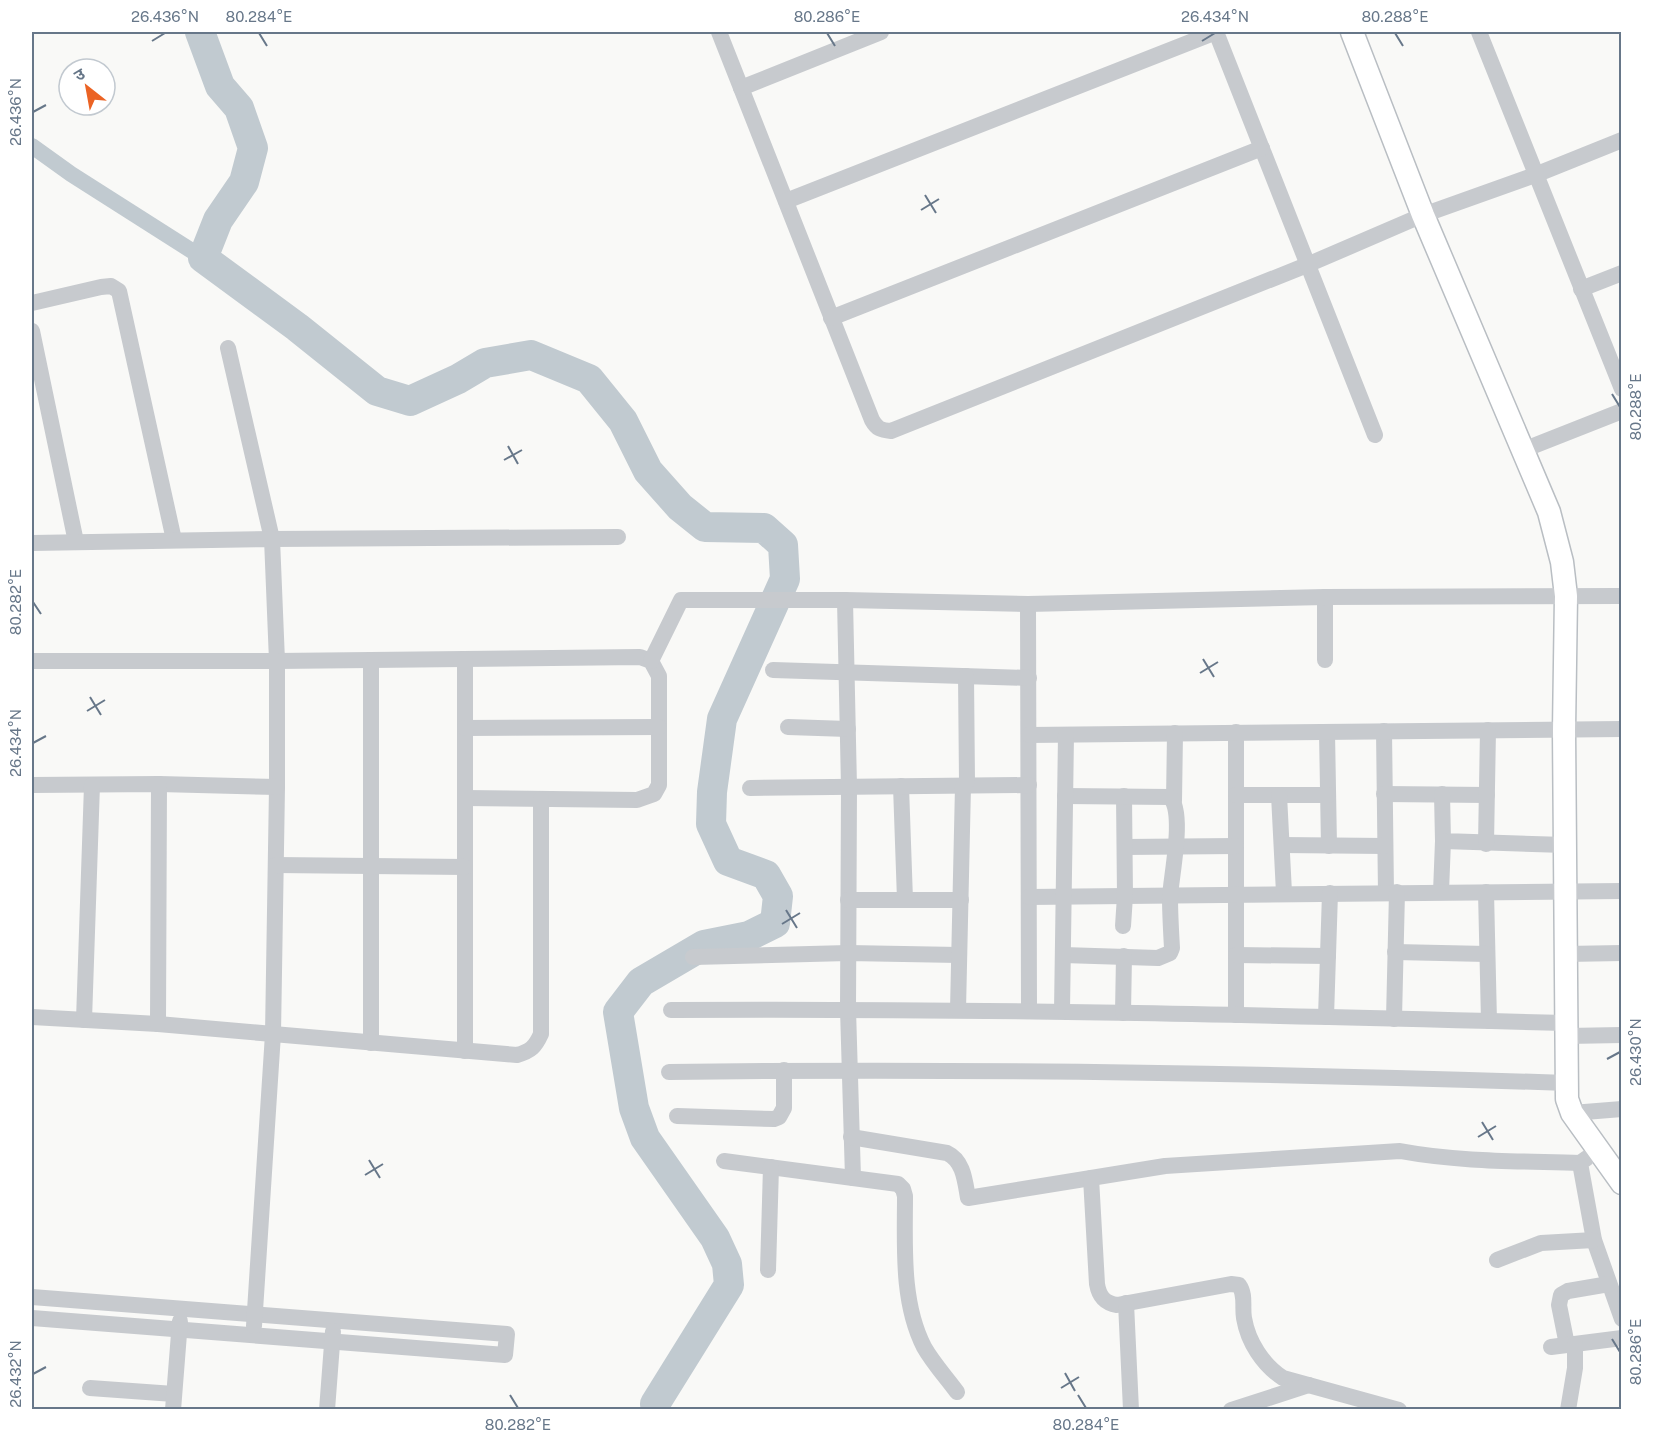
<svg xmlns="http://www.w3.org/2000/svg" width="1653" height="1441" font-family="'Public Sans','Noto Sans Devanagari',sans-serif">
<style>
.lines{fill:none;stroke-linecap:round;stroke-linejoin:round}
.canal{stroke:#c1cad0;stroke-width:16}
.river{stroke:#c1cad0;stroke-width:30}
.secondary-casing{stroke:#b9bec3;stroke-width:25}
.street{stroke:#c7cace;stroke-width:16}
.secondary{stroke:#fff;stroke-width:22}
.ticks{fill:none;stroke:#677789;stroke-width:2}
.neatline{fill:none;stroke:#677789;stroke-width:2}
.ticks-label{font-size:15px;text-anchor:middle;fill:#677789}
</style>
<rect width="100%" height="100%" fill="#f9f9f7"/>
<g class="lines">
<path class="canal" d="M32 146 71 174 203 258"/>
<path class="river" d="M200 32 220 86 239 108 253 148 244 182 218 220 203 258 297 327 377 391 410 401 458 379 485 363 531 355 589 379 623 421 648 471 680 507 705 527 764 528 783 545 785 579 722 719 712 792 711 824 728 861 766 875 778 896 775 923 749 936 704 945 641 982 618 1012 634 1108 645 1138 715 1238 727 1264 729 1285 655 1404 656 1410"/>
<g class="secondary-casing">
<path id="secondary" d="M1352 32 1423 215 1549 512 1562 562 1566 596 1564 730 1567 1099 1572 1113 1622 1183"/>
</g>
<g class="street">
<path d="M719 32 872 420C877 429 881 430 891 431L1307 265 1423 215 1535 175 1622 140"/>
<path d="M1216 32 1375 435"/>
<path d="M1479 32 1622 389"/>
<path d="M741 88 881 32"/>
<path d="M786 201 1216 32"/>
<path d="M1581 289 1622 273"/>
<path d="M32 303 101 287 111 286 119 291 174 540"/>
<path d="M831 318 1262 148"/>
<path d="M32 331 76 542"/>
<path d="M228 348 272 539 618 537"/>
<path d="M1523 450 1622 411"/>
<path d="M32 543 272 539 277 661 640 657 651 661 659 676V785L654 794 637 800 465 798"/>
<path d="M845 600 849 787 848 1009 853 1178"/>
<path d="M1028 604 1029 1011"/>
<path d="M465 659V1051"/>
<path d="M371 660V1043"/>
<path d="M1325 660V597"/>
<path d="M32 661H277V787L273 1034 158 1024 32 1017"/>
<path d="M651 661 681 600H845L1028 604 1325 597 1622 596"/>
<path d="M773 670 1029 678"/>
<path d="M788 727 848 729"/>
<path d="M465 728 659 727"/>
<path d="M1384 731 1386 893"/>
<path d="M1236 732V1015"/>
<path d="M1327 732 1329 846"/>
<path d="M1029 735 1622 729"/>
<path d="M159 784 277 787"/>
<path d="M32 785 159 784 158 1024"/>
<path d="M901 786 905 900"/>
<path d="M750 788 1029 785"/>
<path d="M1384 794 1487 795"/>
<path d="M1442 794 1443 841 1565 845"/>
<path d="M1236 795H1328"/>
<path d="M1279 795 1284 893"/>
<path d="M1174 801 1175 733"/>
<path d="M1486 844 1488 730"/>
<path d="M1282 845 1385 846"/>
<path d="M1125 847 1236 846"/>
<path d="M276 865 465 867"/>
<path d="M1441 892 1443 841"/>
<path d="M1486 892 1489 1021"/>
<path d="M1029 897 1622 891"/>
<path d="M848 900H961"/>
<path d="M1123 926 1125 896 1124 796"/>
<path d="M1395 952 1487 954"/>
<path d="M1566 954 1622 953"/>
<path d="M1063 955 1158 958 1170 953 1172 948C1171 931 1170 914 1170 897 1171 876 1185 813 1170 797L1065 796"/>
<path d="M1236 955 1328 956"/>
<path d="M693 957 848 953 959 955"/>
<path d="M671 1010C970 1008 1268 1015 1566 1023"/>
<path d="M958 1010 963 786 967 781 966 676"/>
<path d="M1062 1011 1066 735"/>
<path d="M1123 1013 1124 956"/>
<path d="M1326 1017 1330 893"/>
<path d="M1394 1019 1397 892"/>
<path d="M84 1020 92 785"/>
<path d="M1567 1036 1622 1035"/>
<path d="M669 1072C968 1068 1267 1073 1567 1083"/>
<path d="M1572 1113 1622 1109"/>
<path d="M677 1116 774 1119 779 1117 784 1108V1070"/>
<path d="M851 1137 947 1153C964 1161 965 1182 968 1198L1165 1166 1400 1151C1459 1162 1520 1161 1580 1163"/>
<path d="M1587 1158 1580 1163 1594 1240 1622 1319"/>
<path d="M724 1161 898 1184 903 1189 905 1196C905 1245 901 1302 924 1347 933 1363 946 1377 957 1392"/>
<path d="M1091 1178 1097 1284C1099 1296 1104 1303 1117 1305L1231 1284 1239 1285C1246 1295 1242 1307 1244 1318 1248 1342 1263 1365 1283 1378L1399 1410"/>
<path d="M1497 1260 1541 1243 1594 1240"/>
<path d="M768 1270 771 1167"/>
<path d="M32 1297 507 1334 505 1355 32 1318"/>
<path d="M1126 1303 1131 1410"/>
<path d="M254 1326 273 1034 517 1055C531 1051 535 1047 541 1034V799"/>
<path d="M1567 1345 1559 1305 1561 1295 1568 1291 1609 1284"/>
<path d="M1551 1347 1622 1338"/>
<path d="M90 1388 174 1394"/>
<path d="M173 1410 180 1321"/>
<path d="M327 1410 333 1331"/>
<path d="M1231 1410 1309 1385"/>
<path d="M1568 1410 1575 1368V1344"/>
</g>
<use href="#secondary" class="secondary"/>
</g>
<path class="ticks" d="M259 33 267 46M827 33 835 46M1395 33 1403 46M152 41 165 33M1202 41 1215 33M33 112 46 105M925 195 936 213M921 210 939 199M1612 394 1620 407M508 446 518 464M504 460 522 450M33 602 41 614M1203 659 1214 677M1200 673 1218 662M90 697 101 715M87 711 105 700M33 743 46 736M786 910 797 928M782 924 800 913M1607 1059 1620 1052M1482 1122 1493 1140M1478 1137 1496 1126M369 1160 380 1178M365 1175 383 1164M1612 1339 1620 1352M1065 1373 1075 1391M33 1374 46 1367M1061 1388 1079 1377M510 1395 518 1408M1078 1395 1086 1408"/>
<rect width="1653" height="1441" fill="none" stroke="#ffffff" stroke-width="66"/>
<g transform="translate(87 87) rotate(329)"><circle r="28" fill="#ffffff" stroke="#c2c9d0" stroke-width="1.5"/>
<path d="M0-4.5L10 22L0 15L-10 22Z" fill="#eb6324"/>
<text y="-9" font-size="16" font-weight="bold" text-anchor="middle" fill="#677789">उ</text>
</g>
<rect x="33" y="33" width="1587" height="1375" class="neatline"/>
<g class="ticks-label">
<text x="165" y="22">26.436°N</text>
<text x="259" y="22">80.284°E</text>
<text x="827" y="22">80.286°E</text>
<text x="1215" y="22">26.434°N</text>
<text x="1395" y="22">80.288°E</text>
<text transform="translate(16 112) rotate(-90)" y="5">26.436°N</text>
<text transform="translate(1636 407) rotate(-90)" y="5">80.288°E</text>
<text transform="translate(16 602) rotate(-90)" y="5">80.282°E</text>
<text transform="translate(16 743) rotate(-90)" y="5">26.434°N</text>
<text transform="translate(1636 1052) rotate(-90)" y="5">26.430°N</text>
<text transform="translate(1636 1352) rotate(-90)" y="5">80.286°E</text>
<text transform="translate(16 1374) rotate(-90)" y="5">26.432°N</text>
<text x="518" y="1430">80.282°E</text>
<text x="1086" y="1430">80.284°E</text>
</g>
</svg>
